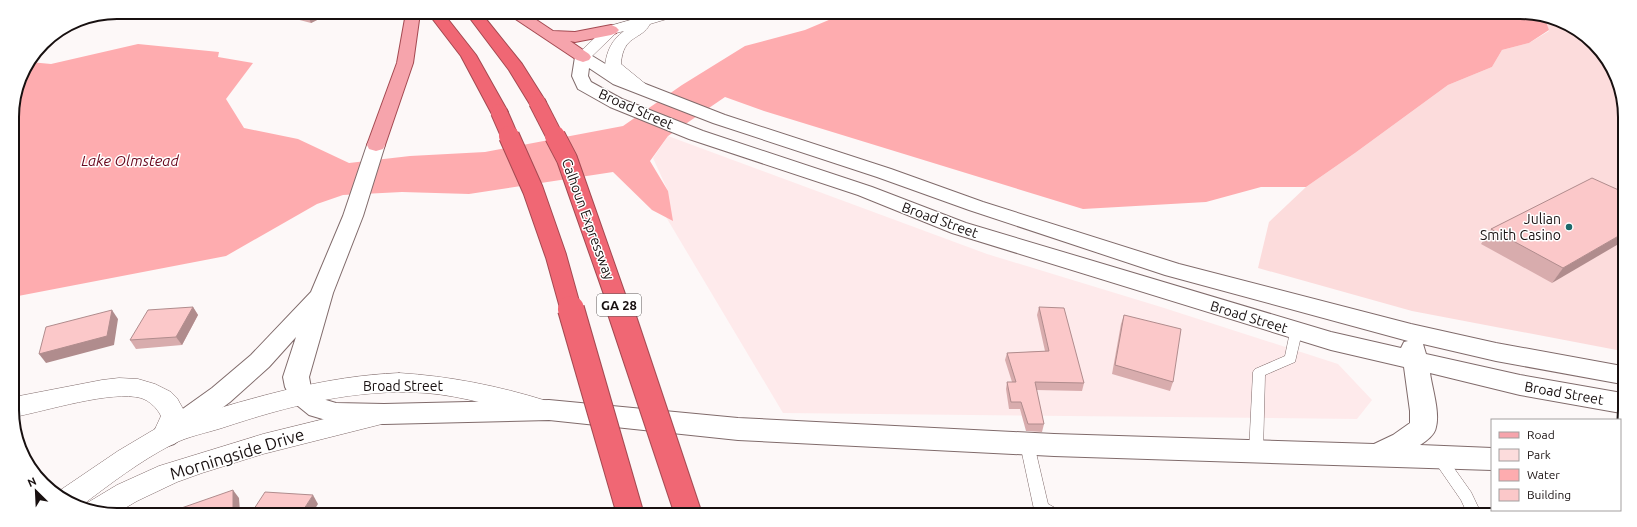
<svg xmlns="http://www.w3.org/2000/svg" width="1637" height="527" font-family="Ubuntu,sans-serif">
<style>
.built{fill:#feeaeb}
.green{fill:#fcdcdc}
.water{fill:#feacaf}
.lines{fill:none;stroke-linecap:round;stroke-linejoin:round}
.service-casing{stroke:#806b6b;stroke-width:1}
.minor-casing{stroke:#806b6b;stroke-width:1}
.secondary-casing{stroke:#806b6b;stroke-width:2}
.primary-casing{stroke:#a44951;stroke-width:2}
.motorway-casing{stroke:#a44951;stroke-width:2}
.service{fill:#fff;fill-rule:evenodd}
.minor{fill:#fff;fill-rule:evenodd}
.secondary{fill:#fff;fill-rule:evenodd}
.primary{fill:#f6a4ac;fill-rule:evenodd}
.motorway{fill:#f06774;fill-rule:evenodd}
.motorway-bridge-far2-casing{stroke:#a44951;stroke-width:18;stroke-linecap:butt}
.motorway-bridge-far1-casing{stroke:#a44951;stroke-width:22;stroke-linecap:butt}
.motorway-bridge-casing{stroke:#a44951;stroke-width:28;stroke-linecap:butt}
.motorway-bridge-far2{stroke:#f06774;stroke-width:16}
.motorway-bridge-far1{stroke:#f06774;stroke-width:20}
.motorway-bridge{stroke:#f06774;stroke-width:26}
.wall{fill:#d8acad}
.shaded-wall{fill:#b08c8d}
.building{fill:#fbc8c9;stroke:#b08c8d}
.poi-dot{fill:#1c696a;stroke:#fff;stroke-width:1.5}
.labels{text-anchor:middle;stroke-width:3;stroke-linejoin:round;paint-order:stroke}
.shield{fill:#fff;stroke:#5d5858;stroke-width:1}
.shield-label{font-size:13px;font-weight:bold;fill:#181010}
.street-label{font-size:14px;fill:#181010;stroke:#fff}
.poi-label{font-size:14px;fill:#181010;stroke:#fff;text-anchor:end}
.water-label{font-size:15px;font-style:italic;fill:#6a091f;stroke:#fff}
.near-street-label{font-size:17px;fill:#181010;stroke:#fff}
.rim{fill:none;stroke:#181010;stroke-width:2}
</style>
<rect width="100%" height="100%" fill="#fdf8f8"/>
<path class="built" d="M668 136 987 254 1161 307 1338 364 1372 400 1357 419 783 413 666 217 668 191 653 158Z"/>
<path class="green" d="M1544 16H1548L1599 48 1623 97 1622 351 1412 311 1258 268 1269 222 1306 187 1355 153 1448 85 1492 67 1502 50 1529 43 1549 31Z"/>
<path class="water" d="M843 14 1544 16 1549 30 1529 43 1502 50 1492 67 1448 85 1355 153 1306 187H1261L1206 202 1083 209 764 111 725 97 668 136 650 161 668 191 673 221 652 210 613 172 469 194 402 192 343 195 317 204 226 256 13 297 12 110 20 76 30 62 51 64 138 44 219 52 218 57 253 63 226 99 244 128 298 139 349 163 410 156 485 152 623 126 682 85 745 46 805 30Z"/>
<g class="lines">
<g class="service-casing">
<g id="service">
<path d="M1296 328 1300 329 1302 332 1295 362 1265 375 1263 452 1261 456 1256 458 1251 456 1249 452 1253 372 1255 369 1285 356 1290 332 1292 329Z"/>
<path d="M1027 439 1032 440 1034 444 1048 504 1059 510 1061 514H1035L1020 444 1022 440Z"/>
<path d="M1439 452 1444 454 1471 492 1482 515H1468L1461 500 1432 458 1434 454Z"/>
</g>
</g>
<g class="minor-casing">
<g id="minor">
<path d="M655 13H679L677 16 650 24C641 41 623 34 621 64L648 86 650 89 648 92 642 94 636 92 605 65C607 50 612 40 624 31L616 33 588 60 583 62 578 60 575 57 606 27Z"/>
<path d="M399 373C449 376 499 386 547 401L550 408 547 415 538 418C501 408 464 396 426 393 356 388 288 406 222 428 206 433 189 436 173 444 140 461 110 484 81 506L59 492V491L118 451 155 429 161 416C157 408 150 401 141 398 112 390 46 411 14 417V397L102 380 119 378 138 379 155 384 171 392 177 398 187 416 186 418C256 397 325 376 399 373Z"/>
<path d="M373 407 382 410 386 417 382 424 263 454 202 473 177 482 137 501 120 511H89L84 508 87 503 117 485 159 466 263 434Z"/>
</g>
</g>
<g class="secondary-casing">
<path id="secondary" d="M583 52 589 54 625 76 725 115 891 169 983 202 1179 264 1411 324 1496 343 1622 366V384L1496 361 1423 344 1426 354 1520 375 1622 393 1621 413 1520 395 1430 373C1432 388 1440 412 1436 427 1435 435 1426 441 1420 445L1492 448V470L1054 456 738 440 549 420 384 424 336 423 309 415 293 402 285 387 283 377 296 337 269 367 230 402 174 444 165 447 156 444 152 436 156 428 212 388 251 355 311 292 343 216 367 145 369 141 376 139 383 141 385 145 363 216 333 293 309 377 311 388 326 400 336 403 384 404 549 400 738 418 1054 434 1374 444 1393 435 1410 423V411L1404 367 1331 350 952 233 858 195 689 139 610 107 578 89 572 76 575 57 577 54ZM589 68 613 84 713 123 877 177 969 210 1165 275 1408 341 1404 342 1401 348 1331 332 966 223 872 187 703 131 622 99 591 82 588 76Z"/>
</g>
<g class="primary-casing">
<g id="primary">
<path d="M406 13H420L413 63 385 145 383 149 376 151 369 149 367 145 397 63Z"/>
<path d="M509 13H526L553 31 575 32 611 25 616 27 619 30 616 33 611 35 575 42 570 41 589 54 591 57 589 60 583 62 577 60 511 16Z"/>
</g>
</g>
<g class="motorway-casing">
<g id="motorway">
<path d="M428 13H443L476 55 508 112 505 116 499 117 493 116 461 56Z"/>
<path d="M466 13H481L522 64 546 102 543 106 537 107 531 106 509 70Z"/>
</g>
</g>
<use href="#service" class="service"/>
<use href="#minor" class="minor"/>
<use href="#secondary" class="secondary"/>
<use href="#primary" class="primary"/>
<use href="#motorway" class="motorway"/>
<g class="motorway-bridge-far2-casing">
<g id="motorway-bridge-far2">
<path d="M537 102 555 137"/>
<path d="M499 112 510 137"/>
</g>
</g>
<g class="motorway-bridge-far1-casing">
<g id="motorway-bridge-far1">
<path d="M509 136 533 190 556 256 571 310"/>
<path d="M555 136 567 159 620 310"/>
</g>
</g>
<g class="motorway-bridge-casing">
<g id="motorway-bridge">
<path d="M571 309 630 513"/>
<path d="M620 309 688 513"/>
</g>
</g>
<use href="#motorway-bridge-far2" class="motorway-bridge-far2"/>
<use href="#motorway-bridge-far1" class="motorway-bridge-far1"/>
<use href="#motorway-bridge" class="motorway-bridge"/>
</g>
<g class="wall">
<path d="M269 12 331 13 311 23Z"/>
<path d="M1623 192 1552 283 1481 244 1491 229Z"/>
<path d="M193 307 198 315 182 345 136 349 130 340Z"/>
<path d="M1039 307 1084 383 1082 391 1036 390 1044 424 1042 432 1026 431 1020 409H1009L1006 389 1007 382H1012L1005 360 1007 353 1045 351 1037 315Z"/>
<path d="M1124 315 1173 382 1170 391 1112 374 1121 324Z"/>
</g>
<g class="shaded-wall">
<path d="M314 12 331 13 311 23 308 16Z"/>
<path d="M1622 234V242L1552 283 1563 268Z"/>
<path d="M193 307 198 315 182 345 176 337Z"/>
<path d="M112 310 118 319 114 345 46 363 39 354Z"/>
<path d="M233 490 239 498 240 512H233Z"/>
<path d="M313 495 318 504 313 512H302Z"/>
</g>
<g class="building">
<path d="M296 12H314L308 16Z"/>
<path d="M1592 178 1623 192 1622 234 1563 268 1491 229Z"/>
<path d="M193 307 176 337 130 340 148 310Z"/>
<path d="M1039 307 1064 308 1084 383 1035 382 1044 424H1028L1021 402H1011L1007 382H1016L1007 353 1049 351Z"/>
<path d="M112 310 107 336 39 354 46 327Z"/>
<path d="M1124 315 1181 329 1173 382 1115 365Z"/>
<path d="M233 490V512H170Z"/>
<path d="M265 492 313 495 302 512H252Z"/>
<path d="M396 509V512H384Z"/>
<path d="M882 509H950L951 513H882Z"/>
</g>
<circle class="poi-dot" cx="1569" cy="227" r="4"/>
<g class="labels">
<rect class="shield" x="597" y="294" width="44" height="22" rx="3"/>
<g class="shield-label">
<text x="619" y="310">GA 28</text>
</g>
<g class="street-label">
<text transform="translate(636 109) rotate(24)" y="5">Broad Street</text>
<text transform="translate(588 219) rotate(70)" y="5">Calhoun Expressway</text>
<text transform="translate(940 220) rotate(20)" y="5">Broad Street</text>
<text transform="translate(1249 317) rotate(17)" y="5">Broad Street</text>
<text x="403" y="391">Broad Street</text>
<text transform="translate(1564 393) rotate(10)" y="5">Broad Street</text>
</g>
<g class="poi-label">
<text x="1561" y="224">Julian<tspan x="1561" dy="16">Smith Casino</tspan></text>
</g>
<g class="water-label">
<text x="130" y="166">Lake Olmstead</text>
</g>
<g class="near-street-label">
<text transform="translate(237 454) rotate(-17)" y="6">Morningside Drive</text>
</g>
</g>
<path d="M0 0H1637V527H0ZM117 19H1520A98 98 0 0 1 1618 117V410A98 98 0 0 1 1520 508H117A98 98 0 0 1 19 410V117A98 98 0 0 1 117 19Z" fill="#fff" fill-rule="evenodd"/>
<path class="rim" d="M117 19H1520A98 98 0 0 1 1618 117V410A98 98 0 0 1 1520 508H117A98 98 0 0 1 19 410V117A98 98 0 0 1 117 19Z"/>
<rect x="1491" y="419" width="130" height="92" fill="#ffffff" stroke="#a39f9f"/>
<rect x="1499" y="432" width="20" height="6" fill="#f6a4ac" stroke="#a39f9f"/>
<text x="1527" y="439" font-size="12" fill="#181010">Road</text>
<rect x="1499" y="449" width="20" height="12" fill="#fcdcdc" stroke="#a39f9f"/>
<text x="1527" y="459" font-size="12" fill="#181010">Park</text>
<rect x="1499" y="469" width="20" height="12" fill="#feacaf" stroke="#a39f9f"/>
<text x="1527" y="479" font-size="12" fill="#181010">Water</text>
<rect x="1499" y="489" width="20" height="12" fill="#fbc8c9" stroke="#a39f9f"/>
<text x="1527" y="499" font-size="12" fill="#181010">Building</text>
<g transform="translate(36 491) rotate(336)" stroke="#ffffff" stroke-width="3" paint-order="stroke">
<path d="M0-3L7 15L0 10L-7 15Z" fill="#181010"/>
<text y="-6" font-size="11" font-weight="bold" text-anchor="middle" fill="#181010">N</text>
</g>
</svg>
